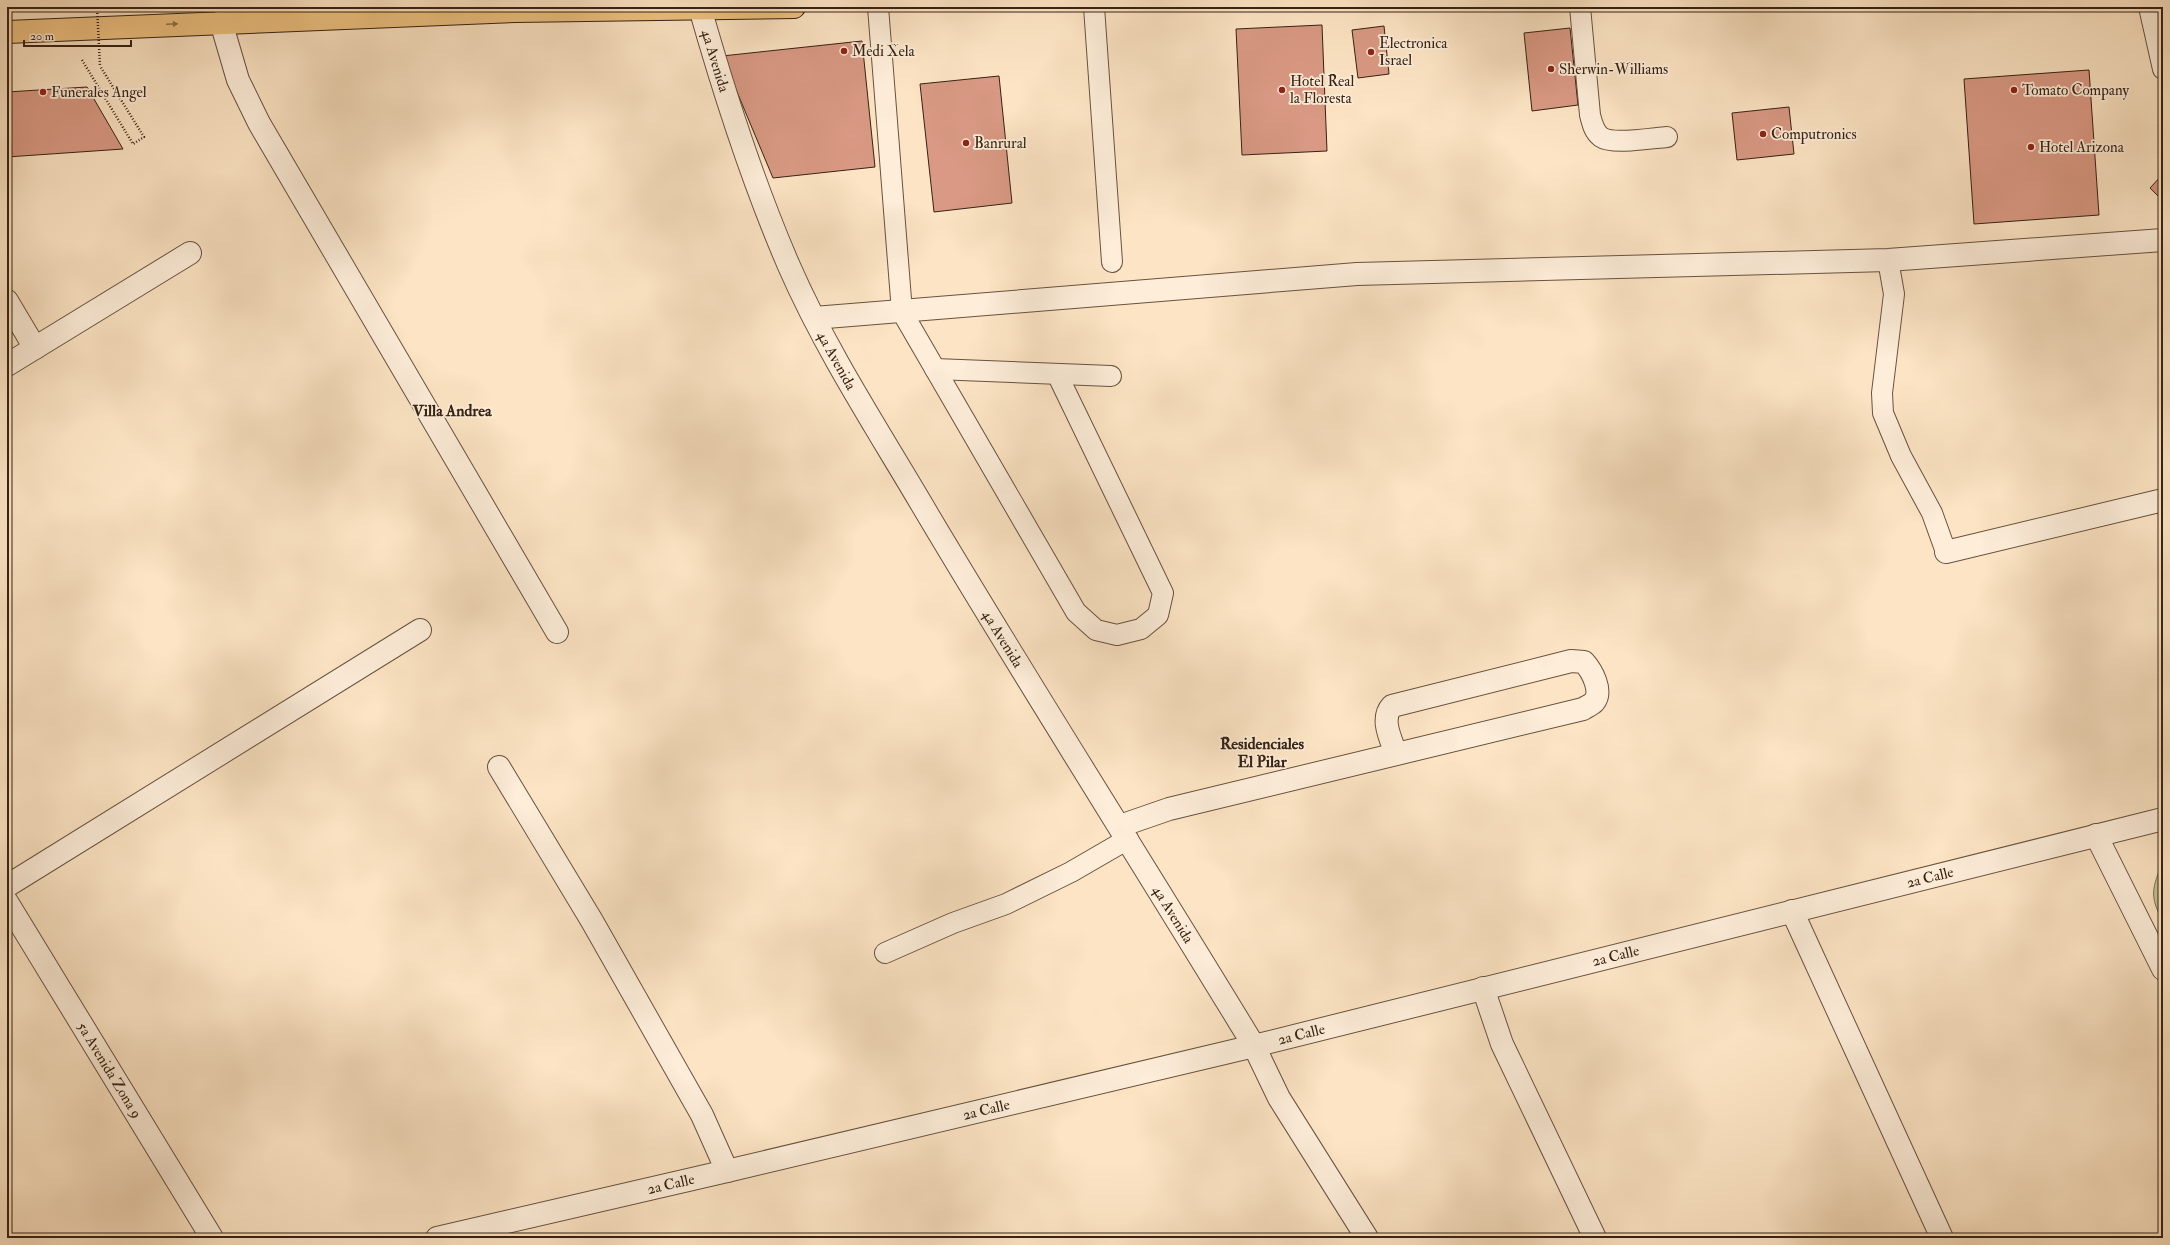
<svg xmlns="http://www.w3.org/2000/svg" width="2170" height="1245" font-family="'IM FELL Double Pica',serif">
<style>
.green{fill:#c0c493;stroke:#7b7353}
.building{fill:#d99984;stroke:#362213}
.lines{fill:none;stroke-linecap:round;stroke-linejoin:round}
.service-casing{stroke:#68523f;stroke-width:22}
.minor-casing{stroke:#68523f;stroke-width:24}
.tertiary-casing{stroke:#68523f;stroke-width:24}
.primary-casing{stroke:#362213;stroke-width:24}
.path{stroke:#362213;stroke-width:2.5;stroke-dasharray:1 2;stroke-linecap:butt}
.service{stroke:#fdedd9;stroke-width:20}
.minor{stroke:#fdedd9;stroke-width:22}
.tertiary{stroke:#fdedd9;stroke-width:22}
.primary{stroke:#eec282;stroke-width:22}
.path-bridge{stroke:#362213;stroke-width:2.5;stroke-dasharray:1 2;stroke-linecap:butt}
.oneway{fill:#92724a}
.poi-dot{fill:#8f2418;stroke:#fdedd9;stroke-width:1.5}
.labels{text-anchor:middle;stroke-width:3.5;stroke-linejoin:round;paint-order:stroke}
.poi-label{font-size:15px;fill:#362213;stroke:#fdedd9;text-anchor:start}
.street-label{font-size:15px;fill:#362213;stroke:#fdedd9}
.neighbourhood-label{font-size:16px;font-weight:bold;fill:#362213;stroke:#fdedd9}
</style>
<rect width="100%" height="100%" fill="#fce4c4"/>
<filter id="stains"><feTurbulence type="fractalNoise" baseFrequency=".005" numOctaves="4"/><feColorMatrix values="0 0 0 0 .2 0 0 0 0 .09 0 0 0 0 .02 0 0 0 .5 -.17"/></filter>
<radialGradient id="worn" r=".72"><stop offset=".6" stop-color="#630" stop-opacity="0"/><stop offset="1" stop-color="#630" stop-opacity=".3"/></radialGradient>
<path class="green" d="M2163 861V922C2149 895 2152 889 2163 861Z"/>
<g class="building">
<path d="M1322 25 1327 151 1242 155 1236 29Z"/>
<path d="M1384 26 1389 74 1358 78 1352 30Z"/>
<path d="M1570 28 1578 105 1532 111 1524 33Z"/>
<path d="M862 41 875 167 773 178 722 56Z"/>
<path d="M2089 70 2099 215 1974 224 1964 79Z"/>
<path d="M999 76 1012 203 934 212 920 84Z"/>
<path d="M87 87 123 149 7 157V92Z"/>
<path d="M1789 107 1794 154 1737 160 1732 113Z"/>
<path d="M2163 174V201L2150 188Z"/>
</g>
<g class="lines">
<g class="service-casing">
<g id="service">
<path d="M878 7 902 312 1076 612 1096 630 1117 635 1141 629 1158 615 1163 593 1057 374"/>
<path d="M1094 7 1112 262"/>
<path d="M1580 7 1590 115C1592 123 1594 132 1601 137 1612 145 1653 138 1667 137"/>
<path d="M2149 7 2163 69"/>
<path d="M1888 260 1894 294 1882 393 1883 413 1901 456 1932 513 1946 552"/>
<path d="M935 369 1111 376"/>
<path d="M885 953 953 923 1006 904 1071 872 1128 839"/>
</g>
</g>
<g class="minor-casing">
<g id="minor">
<path id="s1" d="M700 8C725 96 753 183 789 266 827 353 880 433 928 515 1034 693 1146 868 1254 1046L1279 1098 1367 1238"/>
<path d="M221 22 238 80 259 123 557 632"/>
<path d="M7 301 35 348"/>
<path d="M814 318 1357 274 1888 260 2163 240"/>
<path d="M7 365 190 253"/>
<path d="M1946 552 2163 500"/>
<path d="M499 767 592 921 702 1115 727 1171"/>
<path d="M1120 826 1169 809 1583 709C1586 707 1591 705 1594 702 1603 691 1592 671 1584 662L1571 661 1392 706C1380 719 1391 739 1396 754"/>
<path d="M2096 835 2163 969"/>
<path d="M7 886 420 630"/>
<path id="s2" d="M7 902 212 1238"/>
<path d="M1792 911 1942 1238"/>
<path d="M1483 988 1502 1044 1595 1238"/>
</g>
</g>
<g class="tertiary-casing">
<g id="tertiary">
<path id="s3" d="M437 1238 727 1171 1254 1046 2163 819"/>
</g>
</g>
<g class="primary-casing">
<path id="primary" d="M7 32 515 11 794 7"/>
</g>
<path class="path" d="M82 60 133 144 144 137 100 66"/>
<use href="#service" class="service"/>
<use href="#minor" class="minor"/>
<use href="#tertiary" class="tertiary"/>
<use href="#primary" class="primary"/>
<path class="path-bridge" d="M97 7 100 66"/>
</g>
<defs><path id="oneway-solid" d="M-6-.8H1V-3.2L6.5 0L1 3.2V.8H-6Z"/></defs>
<use class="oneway" href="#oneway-solid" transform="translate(172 24) rotate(-3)"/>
<g class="poi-dot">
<circle cx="844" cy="51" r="4"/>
<circle cx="1371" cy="52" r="4"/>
<circle cx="1551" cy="69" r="4"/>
<circle cx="1282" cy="90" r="4"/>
<circle cx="2014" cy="90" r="4"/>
<circle cx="43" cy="92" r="4"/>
<circle cx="1763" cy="134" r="4"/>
<circle cx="966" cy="143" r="4"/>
<circle cx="2031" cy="147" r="4"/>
</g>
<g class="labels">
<g class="poi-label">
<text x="1379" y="48">Electronica<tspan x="1379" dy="17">Israel</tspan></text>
<text x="852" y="56">Medi Xela</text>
<text x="1559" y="74">Sherwin-Williams</text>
<text x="1290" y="86">Hotel Real<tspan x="1290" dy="17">la Floresta</tspan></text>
<text x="2022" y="95">Tomato Company</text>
<text x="51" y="97">Funerales Angel</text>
<text x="1771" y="139">Computronics</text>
<text x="974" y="148">Banrural</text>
<text x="2039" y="152">Hotel Arizona</text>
</g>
<g class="street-label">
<text dy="5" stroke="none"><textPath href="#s1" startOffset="55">4a Avenida</textPath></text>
<text dy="5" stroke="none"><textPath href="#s1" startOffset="379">4a Avenida</textPath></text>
<text dy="5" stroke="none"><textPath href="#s1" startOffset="703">4a Avenida</textPath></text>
<text dy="5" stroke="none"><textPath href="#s3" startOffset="1536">2a Calle</textPath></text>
<text dy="5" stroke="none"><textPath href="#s1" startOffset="1027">4a Avenida</textPath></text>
<text dy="5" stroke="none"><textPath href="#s3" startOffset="1212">2a Calle</textPath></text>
<text dy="5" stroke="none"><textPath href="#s3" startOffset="888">2a Calle</textPath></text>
<text dy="5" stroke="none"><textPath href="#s2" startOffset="197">5a Avenida Zona 9</textPath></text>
<text dy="5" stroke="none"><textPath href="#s3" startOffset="564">2a Calle</textPath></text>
<text dy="5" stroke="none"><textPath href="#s3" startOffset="240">2a Calle</textPath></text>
</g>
<g class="neighbourhood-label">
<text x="452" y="416">Villa Andrea</text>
<text x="1262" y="749">Residenciales<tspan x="1262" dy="18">El Pilar</tspan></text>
</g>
</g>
<rect width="2170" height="1245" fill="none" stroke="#fce4c4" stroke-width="24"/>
<rect x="8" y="8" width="2154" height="1229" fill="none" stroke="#362213" stroke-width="2"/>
<rect x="12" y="12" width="2146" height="1221" fill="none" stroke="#362213"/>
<path d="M24 40v6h107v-6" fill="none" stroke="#362213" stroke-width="2"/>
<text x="30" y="40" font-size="12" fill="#362213" stroke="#fdedd9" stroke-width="3" paint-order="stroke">20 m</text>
<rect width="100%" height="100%" filter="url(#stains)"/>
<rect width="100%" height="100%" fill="url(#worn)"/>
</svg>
